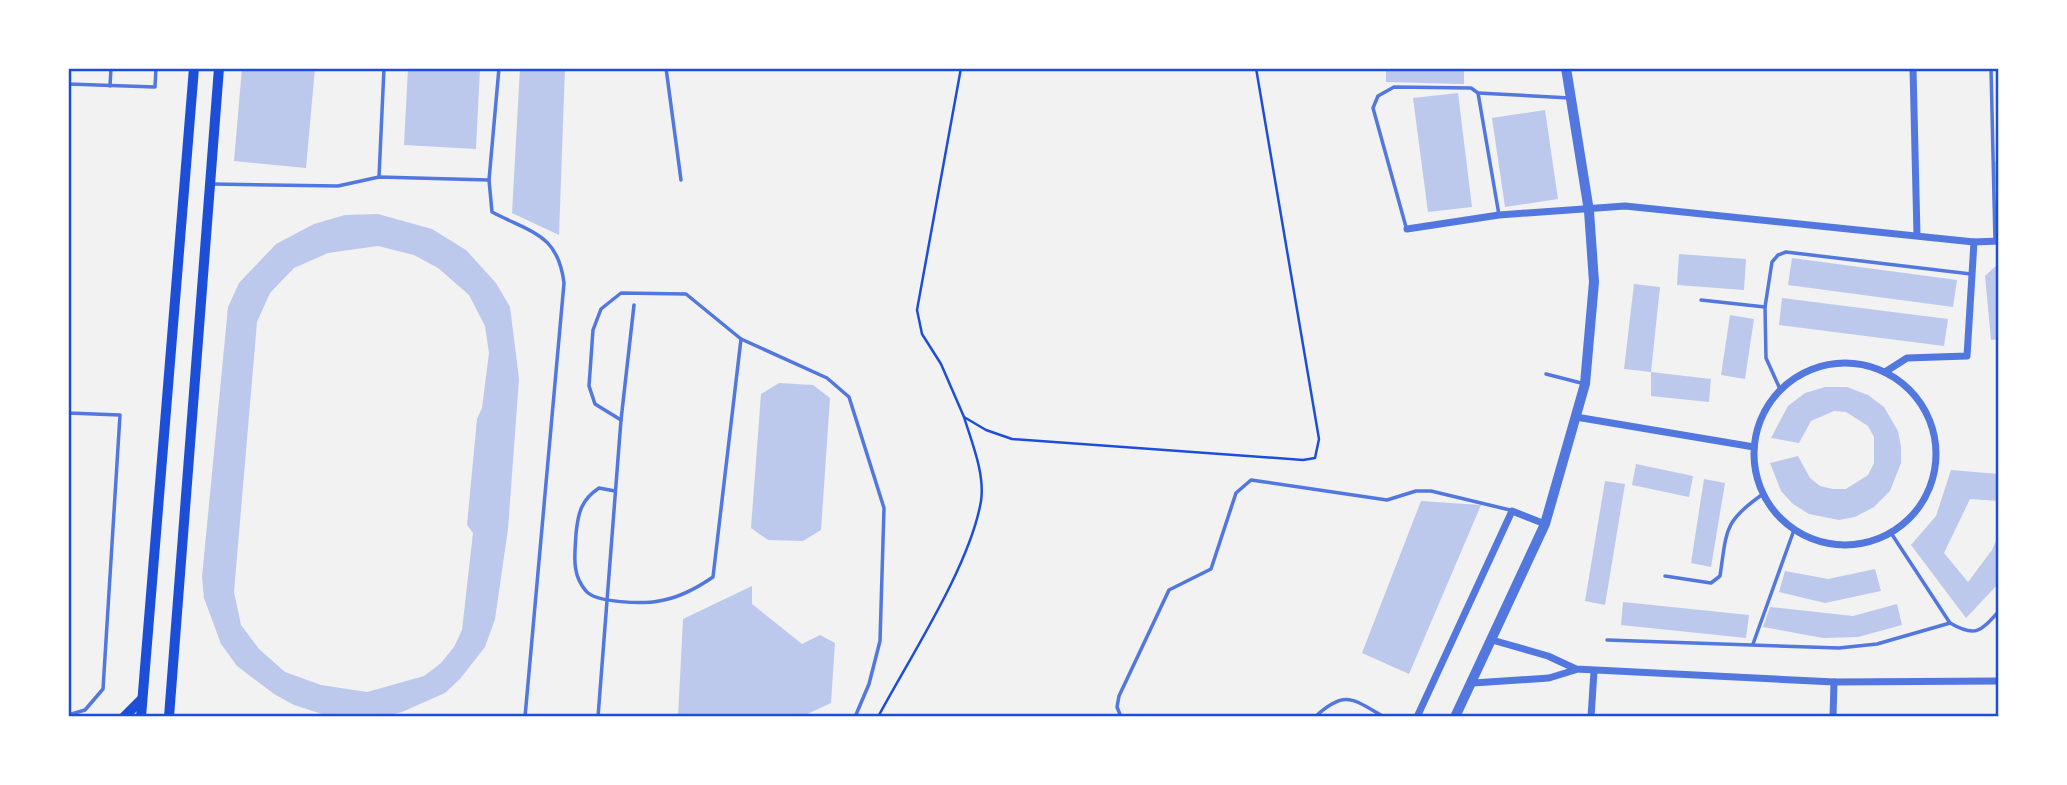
<svg xmlns="http://www.w3.org/2000/svg" width="2067" height="785" font-family="'Public Sans',sans-serif">
<style>
.building{fill:#bdc9ec;fill-rule:evenodd}
.lines{fill:none;stroke-linecap:round;stroke-linejoin:round}
.path{stroke:#1d4ed8;stroke-width:2.5}
.service{stroke:#5277de;stroke-width:3.5}
.minor{stroke:#5277de;stroke-width:7}
.tertiary{stroke:#5277de;stroke-width:10}
.secondary{stroke:#1d4ed8;stroke-width:10}
.neatline{fill:none;stroke:#1d4ed8;stroke-width:2.5}
</style>
<rect width="100%" height="100%" fill="#f2f2f2"/>
<g class="building">
<path d="M242 68H315L306 168 234 161Z"/>
<path d="M408 68H480L476 149 404 145Z"/>
<path d="M520 68H565L559 235 512 213Z"/>
<path d="M1386 68H1464V84L1386 82Z"/>
<path d="M1458 93 1472 207 1428 212 1413 98Z"/>
<path d="M1545 110 1558 199 1505 207 1492 118Z"/>
<path d="M1994 162H1999V209H1997Z"/>
<path d="M378 214 432 229 466 250 496 283 510 307 519 379 508 529 495 619 485 647 460 679 445 693 402 712 380 717 328 716 294 705 274 694 237 666 221 644 204 598 202 577 228 307 239 283 276 244 314 224 345 215ZM378 246 414 255 438 268 469 295 485 326 489 353 482 408 477 419 467 525 473 533 462 630 454 647 441 663 424 676 367 692 321 685 285 672 259 649 241 625 234 592 257 322 270 293 294 268 328 253Z"/>
<path d="M1679 254 1746 259 1744 290 1677 285Z"/>
<path d="M1792 258 1957 280 1953 307 1788 285Z"/>
<path d="M1999 263V339L1991 340 1985 276Z"/>
<path d="M1634 284 1660 287 1651 372 1624 369Z"/>
<path d="M1782 298 1948 319 1944 346 1779 325Z"/>
<path d="M1730 315 1754 319 1745 379 1721 375Z"/>
<path d="M1651 372 1711 379 1709 402 1651 396Z"/>
<path d="M779 383 813 385 830 398 821 530 803 541 768 540 751 528 761 394Z"/>
<path d="M1825 387H1847L1868 395 1884 407 1898 431 1901 447V463L1890 491 1874 507 1855 517 1839 520 1809 514 1793 504 1781 491 1770 463 1798 456 1810 478 1820 486 1833 489H1846L1868 475 1874 463V437L1868 426 1846 412 1834 411 1811 421 1799 443 1771 438 1788 406 1805 393Z"/>
<path d="M1636 464 1693 476 1689 497 1632 485Z"/>
<path d="M1951 470 1999 474V501L1970 499 1944 553 1968 582 1992 550 1999 534V583L1966 618 1911 545 1936 516Z"/>
<path d="M1704 479 1725 483 1711 567 1691 563Z"/>
<path d="M1605 481 1625 484 1605 605 1585 601Z"/>
<path d="M1421 501 1481 505 1409 674 1362 653Z"/>
<path d="M1875 569 1881 591 1825 603 1779 592 1785 571 1828 579Z"/>
<path d="M752 586V604L802 644 820 635 835 643 831 703 801 717H678L683 619Z"/>
<path d="M1623 602 1749 615 1746 638 1621 625Z"/>
<path d="M1897 604 1902 625 1858 637 1823 638 1763 627 1770 607 1853 616Z"/>
</g>
<g class="lines">
<g class="path">
<path d="M961 68 917 310 922 334 941 364 964 417 986 430 1012 439 1303 460 1315 458 1319 439 1256 68"/>
<path d="M878 717C910 657 970 566 981 501 985 474 972 443 964 417"/>
</g>
<g class="service">
<path d="M666 68 681 180"/>
<path d="M1991 68 1995 241"/>
<path d="M68 84 155 87 156 68"/>
<path d="M110 86 111 68"/>
<path d="M1478 93 1570 98"/>
<path d="M379 177 384 68"/>
<path d="M489 180 492 212C532 233 558 234 564 283L525 717"/>
<path d="M212 184 338 186 379 177 489 180 499 68"/>
<path d="M1406 227 1373 108 1378 96 1394 87 1471 88 1478 93 1499 215"/>
<path d="M1701 300 1765 307"/>
<path d="M1546 374 1585 384"/>
<path d="M1780 389 1766 358 1765 307 1772 262 1778 255 1786 252 1971 274"/>
<path d="M68 413 120 415 103 689 85 710 68 715"/>
<path d="M621 420 595 404 589 386 593 330 601 309 621 293 686 294 741 339 827 378 849 397 884 508 880 641 869 684 855 717"/>
<path d="M615 491 599 488C581 500 578 513 576 534 575 554 571 574 586 591 596 603 644 604 659 601 679 598 697 588 713 577L741 339"/>
<path d="M1891 533 1950 623C1976 638 1981 631 1999 611"/>
<path d="M1665 576 1711 583 1720 576C1727 530 1723 522 1763 494"/>
<path d="M1607 640 1839 648 1877 644 1950 623"/>
<path d="M1753 644 1794 530"/>
<path d="M598 717 621 420 634 305"/>
<path d="M1121 717 1117 707 1119 696 1169 590 1211 569 1236 493 1251 480 1387 500 1416 491H1431L1510 510"/>
<path d="M1315 717C1345 689 1353 699 1384 717"/>
</g>
<g class="minor">
<path d="M1913 68 1917 235"/>
<path d="M1407 229 1499 215 1625 206 1974 242 1999 241"/>
<circle cx="1845" cy="454" r="91"/>
<path d="M1885 372 1907 358 1967 356 1974 242"/>
<path d="M1576 417 1754 447"/>
<path d="M1492 640 1548 656 1576 669 1834 682 1999 681"/>
<path d="M1473 683 1549 678 1575 670"/>
<path d="M1417 717 1512 511 1545 524"/>
<path d="M1591 717 1594 671"/>
<path d="M1833 717 1834 682"/>
</g>
<path class="tertiary" d="M1455 717 1545 524 1585 384 1594 282 1589 211 1566 68"/>
<g class="secondary">
<path d="M124 717 142 699"/>
<path d="M141 717 194 68"/>
<path d="M169 717 219 68"/>
</g>
</g>
<rect width="2067" height="785" fill="none" stroke="#ffffff" stroke-width="140"/>
<rect x="70" y="70" width="1927" height="645" class="neatline"/>
</svg>
